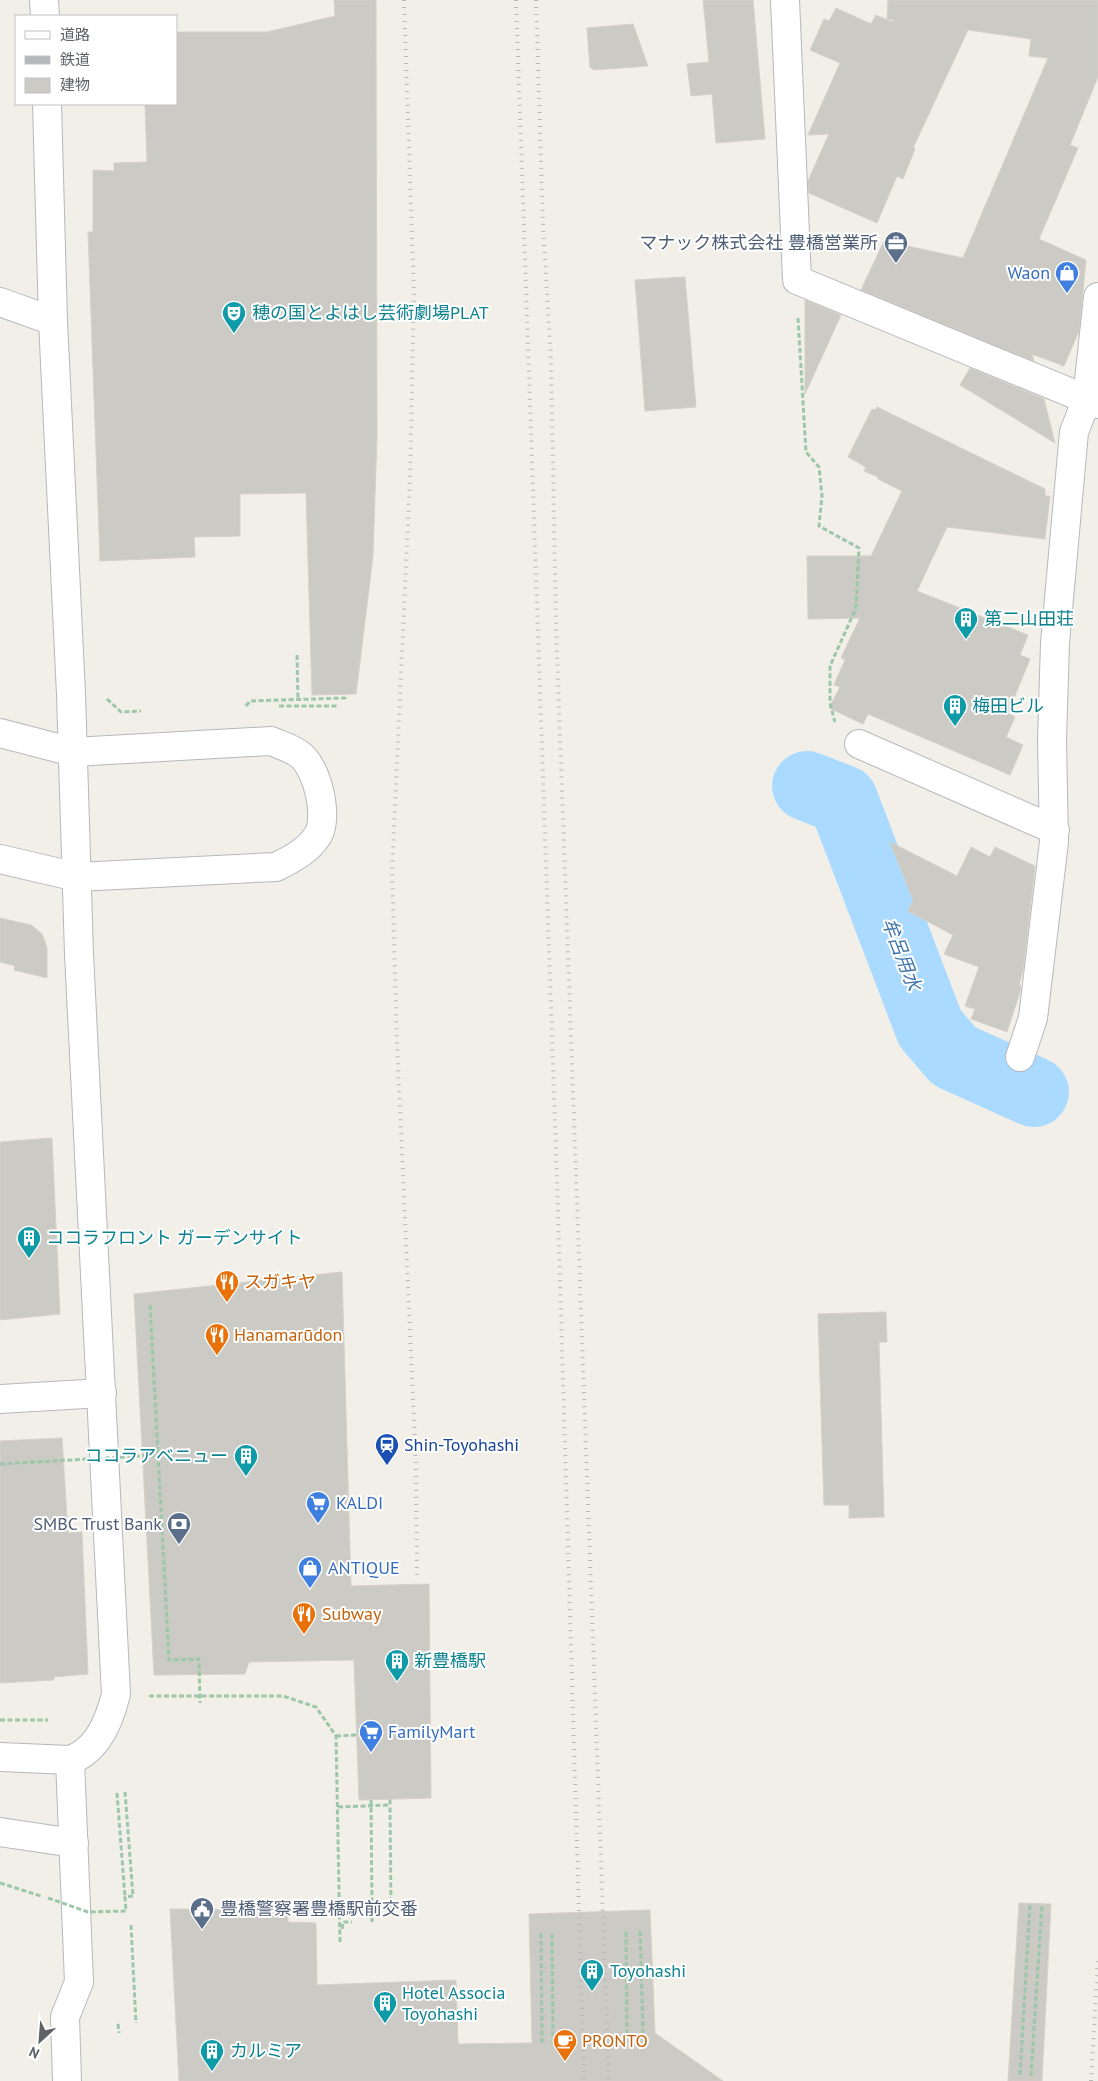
<svg xmlns="http://www.w3.org/2000/svg" width="1098" height="2081" font-family="'PT Sans','Noto Sans JP',sans-serif">
<style>
.lines{fill:none;stroke-linecap:round;stroke-linejoin:round}
.river{stroke:#aadaff;stroke-width:70}
.building{fill:#cccac5;stroke:#d6d1c6}
.minor-casing{stroke:#b5b8bc;stroke-width:30}
.path{stroke:#9cc7a9;stroke-width:3;stroke-dasharray:5 2.5;stroke-linecap:butt}
.minor{stroke:#fff;stroke-width:28}
.rail{stroke:#b6b7b8;stroke-width:4;stroke-dasharray:1 6;stroke-linecap:butt}
.path-bridge{stroke:#9cc7a9;stroke-width:3;stroke-dasharray:5 2.5;stroke-linecap:butt}
.labels{text-anchor:middle;stroke-width:4;stroke-linejoin:round;paint-order:stroke}
.service-label{font-size:18px;fill:#4e5e75;stroke:#fff;text-anchor:end}
.shop-label{font-size:18px;fill:#366cbe;stroke:#fff;text-anchor:start}
.culture-label{font-size:18px;fill:#0d838f;stroke:#fff;text-anchor:start}
.food-label{font-size:18px;fill:#c56008;stroke:#fff;text-anchor:start}
.transit-label{font-size:18px;fill:#164399;stroke:#fff;text-anchor:start}
.water-label{font-size:19px;font-style:italic;fill:#4174aa;stroke:#fff}
</style>
<rect width="100%" height="100%" fill="#f1efe8"/>
<g class="lines">
<path class="river" d="M807 786 843 800 930 1028 954 1056 1034 1092"/>
</g>
<g class="building">
<path d="M334 0H376L377 437 373 556 356 694 312 695 306 493 240 494V536L194 537 195 557 100 561 88 232H93V170L114 171V163L147 162 145 104H176V32H267L335 16Z"/>
<path d="M703 0H753L765 139 716 143 712 94 691 96 687 64 709 62Z"/>
<path d="M888 0H1098V77L1070 145 1078 148 1039 239 1086 260 1079 331 1064 366 1032 354 1034 361 861 290 884 241 963 258 1048 58 1029 56 1031 39 968 30 913 148 915 149 903 179 897 176 877 223 809 193 808 181 829 134 808 135 840 63 810 50 824 19 829 21 836 8 871 24 876 15 892 22 893 20 887 19Z"/>
<path d="M633 24 648 66 593 70V68H590L587 28Z"/>
<path d="M685 277 696 407 645 411 635 280Z"/>
<path d="M805 300 841 315 805 394Z"/>
<path d="M970 368 1044 399 1055 443 960 385Z"/>
<path d="M877 407 1045 489V496H1050L1045 539 947 527 917 591 1028 635 1020 655 1030 659 1008 713 1015 717 1006 737 1023 745 1010 775 868 714 863 724 829 708 840 687 834 685 845 660 841 658 860 618 808 619 807 556H871L902 491 878 479V477L864 471 866 467 848 457 872 409 875 410Z"/>
<path d="M890 842 957 876 971 847 990 857 995 847 1035 866 1023 970 1019 985 1021 986 1020 992 1007 1032 971 1019 975 1009 965 1006 979 967 944 954 953 935 908 911 913 900Z"/>
<path d="M0 918 31 925 42 934 47 948V978L14 970 15 966 0 962Z"/>
<path d="M52 1138 60 1314 0 1320V1142Z"/>
<path d="M342 1272 351 1586 429 1584 431 1798 359 1800 354 1660 249 1662 245 1674 154 1675 134 1294Z"/>
<path d="M886 1312 887 1342H879L884 1517 849 1518V1505H824L818 1314Z"/>
<path d="M62 1438 68 1533 82 1532 88 1674 54 1677V1680L0 1683V1441Z"/>
<path d="M1019 1903 1051 1904 1042 2081H1008Z"/>
<path d="M170 1909 287 1910 288 1922 316 1923 317 1985 456 1980 458 2044 532 2043 529 1914 650 1910 655 2033 723 2081H179Z"/>
</g>
<g class="lines">
<g class="minor-casing">
<g id="minor">
<path d="M44 0 45 16"/>
<path d="M785 0 797 280 1098 404"/>
<path d="M47 104 53 321 71 694 79 954 116 1694C110 1719 98 1751 70 1760"/>
<path d="M0 302 53 321"/>
<path d="M0 733 73 752 271 741C280 745 291 748 299 754 317 766 329 816 318 835 308 851 292 859 276 867L77 877 0 859"/>
<path d="M859 744 1055 830"/>
<path d="M1020 1057 1033 1018 1054 842 1052 740 1055 643 1074 432 1087 399 1098 297"/>
<path d="M0 1399 102 1393"/>
<path d="M0 1757 70 1760 79 1982 65 2017 67 2081"/>
<path d="M0 1832 74 1843"/>
</g>
</g>
<g class="path">
<path d="M798 318 806 452 819 467 822 496 819 526 859 548 856 608 830 666V703L835 722"/>
<path d="M297 655 298 699"/>
<path d="M107 699 121 712 141 711"/>
<path d="M246 706 250 701 345 698V695"/>
<path d="M279 706H337"/>
<path d="M149 1696H283L316 1707 336 1736 340 1942"/>
<path d="M0 1720H48"/>
<path d="M336 1736 356 1735"/>
<path d="M125 1792 133 1896"/>
<path d="M117 1793 125 1897"/>
<path d="M371 1800 372 1910"/>
<path d="M338 1807 390 1805V1799"/>
<path d="M0 1883 41 1896"/>
<path d="M372 1922V1910L391 1909 390 1805"/>
<path d="M131 1925 136 2023"/>
<path d="M342 1929 343 1922H352"/>
<path d="M640 1931 643 2034"/>
<path d="M626 1932 627 2035"/>
<path d="M541 1933 542 2043"/>
<path d="M552 1934 553 2043"/>
<path d="M1020 2075 1030 1904"/>
<path d="M1031 2076 1042 1904"/>
</g>
<use href="#minor" class="minor"/>
<g class="rail">
<path d="M404 0 414 294 410 479 392 872 397 1042 416 1465 417 1578"/>
<path d="M516 0 557 1180 584 2081"/>
<path d="M536 0 543 226 551 360 556 625 609 2081"/>
<path d="M1091 2081 1098 1960"/>
</g>
<g class="path-bridge">
<path d="M150 1305 169 1660 199 1659 200 1703"/>
<path d="M0 1464 159 1455"/>
<path d="M48 1898 88 1912 126 1911 125 1897 133 1896"/>
<path d="M118 2024 119 2033"/>
</g>
</g>
<defs>
<g id="office-pin" transform="scale(1.25)"><path d="M0 17L-7.5 6A9.5 9.5 0 1 1 7.5 6Z" fill="#5c6f8a" stroke="#fff"/><path d="M-6-3h4V-5.5h4V-3h4V5H-6ZM-1-4.5V-3h2v-1.5ZM-6 0V1H6V0Z" fill="#fff"/></g>
<g id="shop-pin" transform="scale(1.25)"><path d="M0 17L-7.5 6A9.5 9.5 0 1 1 7.5 6Z" fill="#3f7fe0" stroke="#fff"/><path d="M-5-2.5h2.3a2.7 3.5 0 0 1 5.4 0H5L5.5 6h-11ZM-1.5-2.5h3a1.5 2.3 0 0 0-3 0Z" fill="#fff"/></g>
<g id="theatre-pin" transform="scale(1.25)"><path d="M0 17L-7.5 6A9.5 9.5 0 1 1 7.5 6Z" fill="#0f9aa8" stroke="#fff"/><path d="M-5-5.5Q0-4 5-5.5V0Q5 5 0 6Q-5 5-5 0ZM-3.3-2.5H-1v1.5H-3.3ZM1-2.5H3.3v1.5H1ZM-2.8 1Q0 5.5 2.8 1Z" fill="#fff"/></g>
<g id="building-pin" transform="scale(1.25)"><path d="M0 17L-7.5 6A9.5 9.5 0 1 1 7.5 6Z" fill="#0f9aa8" stroke="#fff"/><path d="M-4-6H4V6H1V3H-1V6H-4ZM-2.5-4.3h1.7v1.8h-1.7ZM.8-4.3h1.7v1.8H.8ZM-2.5-1h1.7V.8h-1.7ZM.8-1h1.7V.8H.8Z" fill="#fff"/></g>
<g id="restaurant-pin" transform="scale(1.25)"><path d="M0 17L-7.5 6A9.5 9.5 0 1 1 7.5 6Z" fill="#e8710a" stroke="#fff"/><path d="M-5-6h1v4h1v-4h1v4h1v-4h1v5L-1.5 .5V6h-2V.5L-5-1ZM5-6V6H3V1.5H1.5Q1.5-4 5-6Z" fill="#fff"/></g>
<g id="station-pin" transform="scale(1.25)"><path d="M0 17L-7.5 6A9.5 9.5 0 1 1 7.5 6Z" fill="#1a4fb4" stroke="#fff"/><path d="M-3-6H3Q5-6 5-4V2Q5 4 3 4L4.5 6H3L1.5 4h-3L-3 6H-4.5L-3 4Q-5 4-5 2V-4Q-5-6-3-6ZM-3.5-4v3h7v-3ZM-3.5 1v1.5H-2V1ZM2 1v1.5H3.5V1Z" fill="#fff"/></g>
<g id="supermarket-pin" transform="scale(1.25)"><path d="M0 17L-7.5 6A9.5 9.5 0 1 1 7.5 6Z" fill="#3f7fe0" stroke="#fff"/><path d="M-6-5.5h2.5l.6 2H6L4.5 2H-2.5L-4.4-4H-6ZM-1.5 3.2a1.3 1.3 0 1 0 .1 0ZM3 3.2a1.3 1.3 0 1 0 .1 0Z" fill="#fff"/></g>
<g id="bank-pin" transform="scale(1.25)"><path d="M0 17L-7.5 6A9.5 9.5 0 1 1 7.5 6Z" fill="#5c6f8a" stroke="#fff"/><path d="M-6-4H6V4H-6ZM0-2.3a2.3 2.3 0 1 0 0 4.6a2.3 2.3 0 1 0 0-4.6Z" fill="#fff"/></g>
<g id="civic-pin" transform="scale(1.25)"><path d="M0 17L-7.5 6A9.5 9.5 0 1 1 7.5 6Z" fill="#5c6f8a" stroke="#fff"/><path d="M-.6-6.5H3V-4.5H.6V-3L4-1V1h2V6H-6V1h2V-1L-.6-3ZM-1.2 2.5V6h2.4V2.5Z" fill="#fff"/></g>
<g id="cafe-pin" transform="scale(1.25)"><path d="M0 17L-7.5 6A9.5 9.5 0 1 1 7.5 6Z" fill="#e8710a" stroke="#fff"/><path d="M-5.5-4.5H6V0H3Q3 3.5 0 3.5H-2.5Q-5.5 3.5-5.5 0ZM3-3.2v2h1.7v-2ZM-6 4.5H4V6H-6Z" fill="#fff"/></g>
</defs>
<g fill-rule="evenodd">
<use href="#office-pin" x="896" y="243"/>
<use href="#shop-pin" x="1067" y="273"/>
<use href="#theatre-pin" x="234" y="313"/>
<use href="#building-pin" x="966" y="619"/>
<use href="#building-pin" x="955" y="706"/>
<use href="#building-pin" x="29" y="1238"/>
<use href="#restaurant-pin" x="227" y="1282"/>
<use href="#restaurant-pin" x="217" y="1335"/>
<use href="#station-pin" x="387" y="1445"/>
<use href="#building-pin" x="246" y="1456"/>
<use href="#supermarket-pin" x="318" y="1503"/>
<use href="#bank-pin" x="179" y="1524"/>
<use href="#shop-pin" x="310" y="1568"/>
<use href="#restaurant-pin" x="304" y="1614"/>
<use href="#building-pin" x="397" y="1661"/>
<use href="#supermarket-pin" x="371" y="1732"/>
<use href="#civic-pin" x="202" y="1909"/>
<use href="#building-pin" x="592" y="1971"/>
<use href="#building-pin" x="385" y="2003"/>
<use href="#cafe-pin" x="565" y="2041"/>
<use href="#building-pin" x="212" y="2051"/>
</g>
<g class="labels">
<g class="service-label">
<text x="878" y="249">マナック株式会社 豊橋営業所</text>
<text x="162" y="1530">SMBC Trust Bank</text>
<text x="220" y="1915" text-anchor="start">豊橋警察署豊橋駅前交番</text>
</g>
<g class="shop-label">
<text x="1050" y="279" text-anchor="end">Waon</text>
<text x="336" y="1509">KALDI</text>
<text x="328" y="1574">ANTIQUE</text>
<text x="388" y="1738">FamilyMart</text>
</g>
<g class="culture-label">
<text x="252" y="319">穂の国とよはし芸術劇場PLAT</text>
<text x="984" y="625">第二山田荘</text>
<text x="972" y="712">梅田ビル</text>
<text x="46" y="1244">ココラフロント ガーデンサイト</text>
<text x="228" y="1462" text-anchor="end">ココラアベニュー</text>
<text x="414" y="1667">新豊橋駅</text>
<text x="610" y="1977">Toyohashi</text>
<text x="402" y="1999">Hotel Associa<tspan x="402" dy="21">Toyohashi</tspan></text>
<text x="230" y="2057">カルミア</text>
</g>
<g class="food-label">
<text x="244" y="1288">スガキヤ</text>
<text x="234" y="1341">Hanamarūdon</text>
<text x="322" y="1620">Subway</text>
<text x="582" y="2047">PRONTO</text>
</g>
<g class="transit-label">
<text x="404" y="1451">Shin-Toyohashi</text>
</g>
<g class="water-label">
<text transform="translate(902 954) rotate(69)" y="7">牟呂用水</text>
</g>
</g>
<rect x="15" y="15" width="162" height="90" fill="#ffffff" stroke="#bfc1c3"/>
<rect x="25" y="31" width="25" height="8" fill="#ffffff" stroke="#bfc1c3"/>
<text x="60" y="40" font-size="15" fill="#5f6368">道路</text>
<rect x="25" y="56" width="25" height="8" fill="#b6b7b8" stroke="#bfc1c3"/>
<text x="60" y="65" font-size="15" fill="#5f6368">鉄道</text>
<rect x="25" y="78" width="25" height="15" fill="#cccac5" stroke="#bfc1c3"/>
<text x="60" y="90" font-size="15" fill="#5f6368">建物</text>
<g transform="translate(40 2041) rotate(206)" stroke="#ffffff" stroke-width="4" paint-order="stroke">
<path d="M0-4L9 19L0 12L-9 19Z" fill="#5f6368"/>
<text y="-8" font-size="14" font-weight="bold" text-anchor="middle" fill="#5f6368">N</text>
</g>
</svg>
